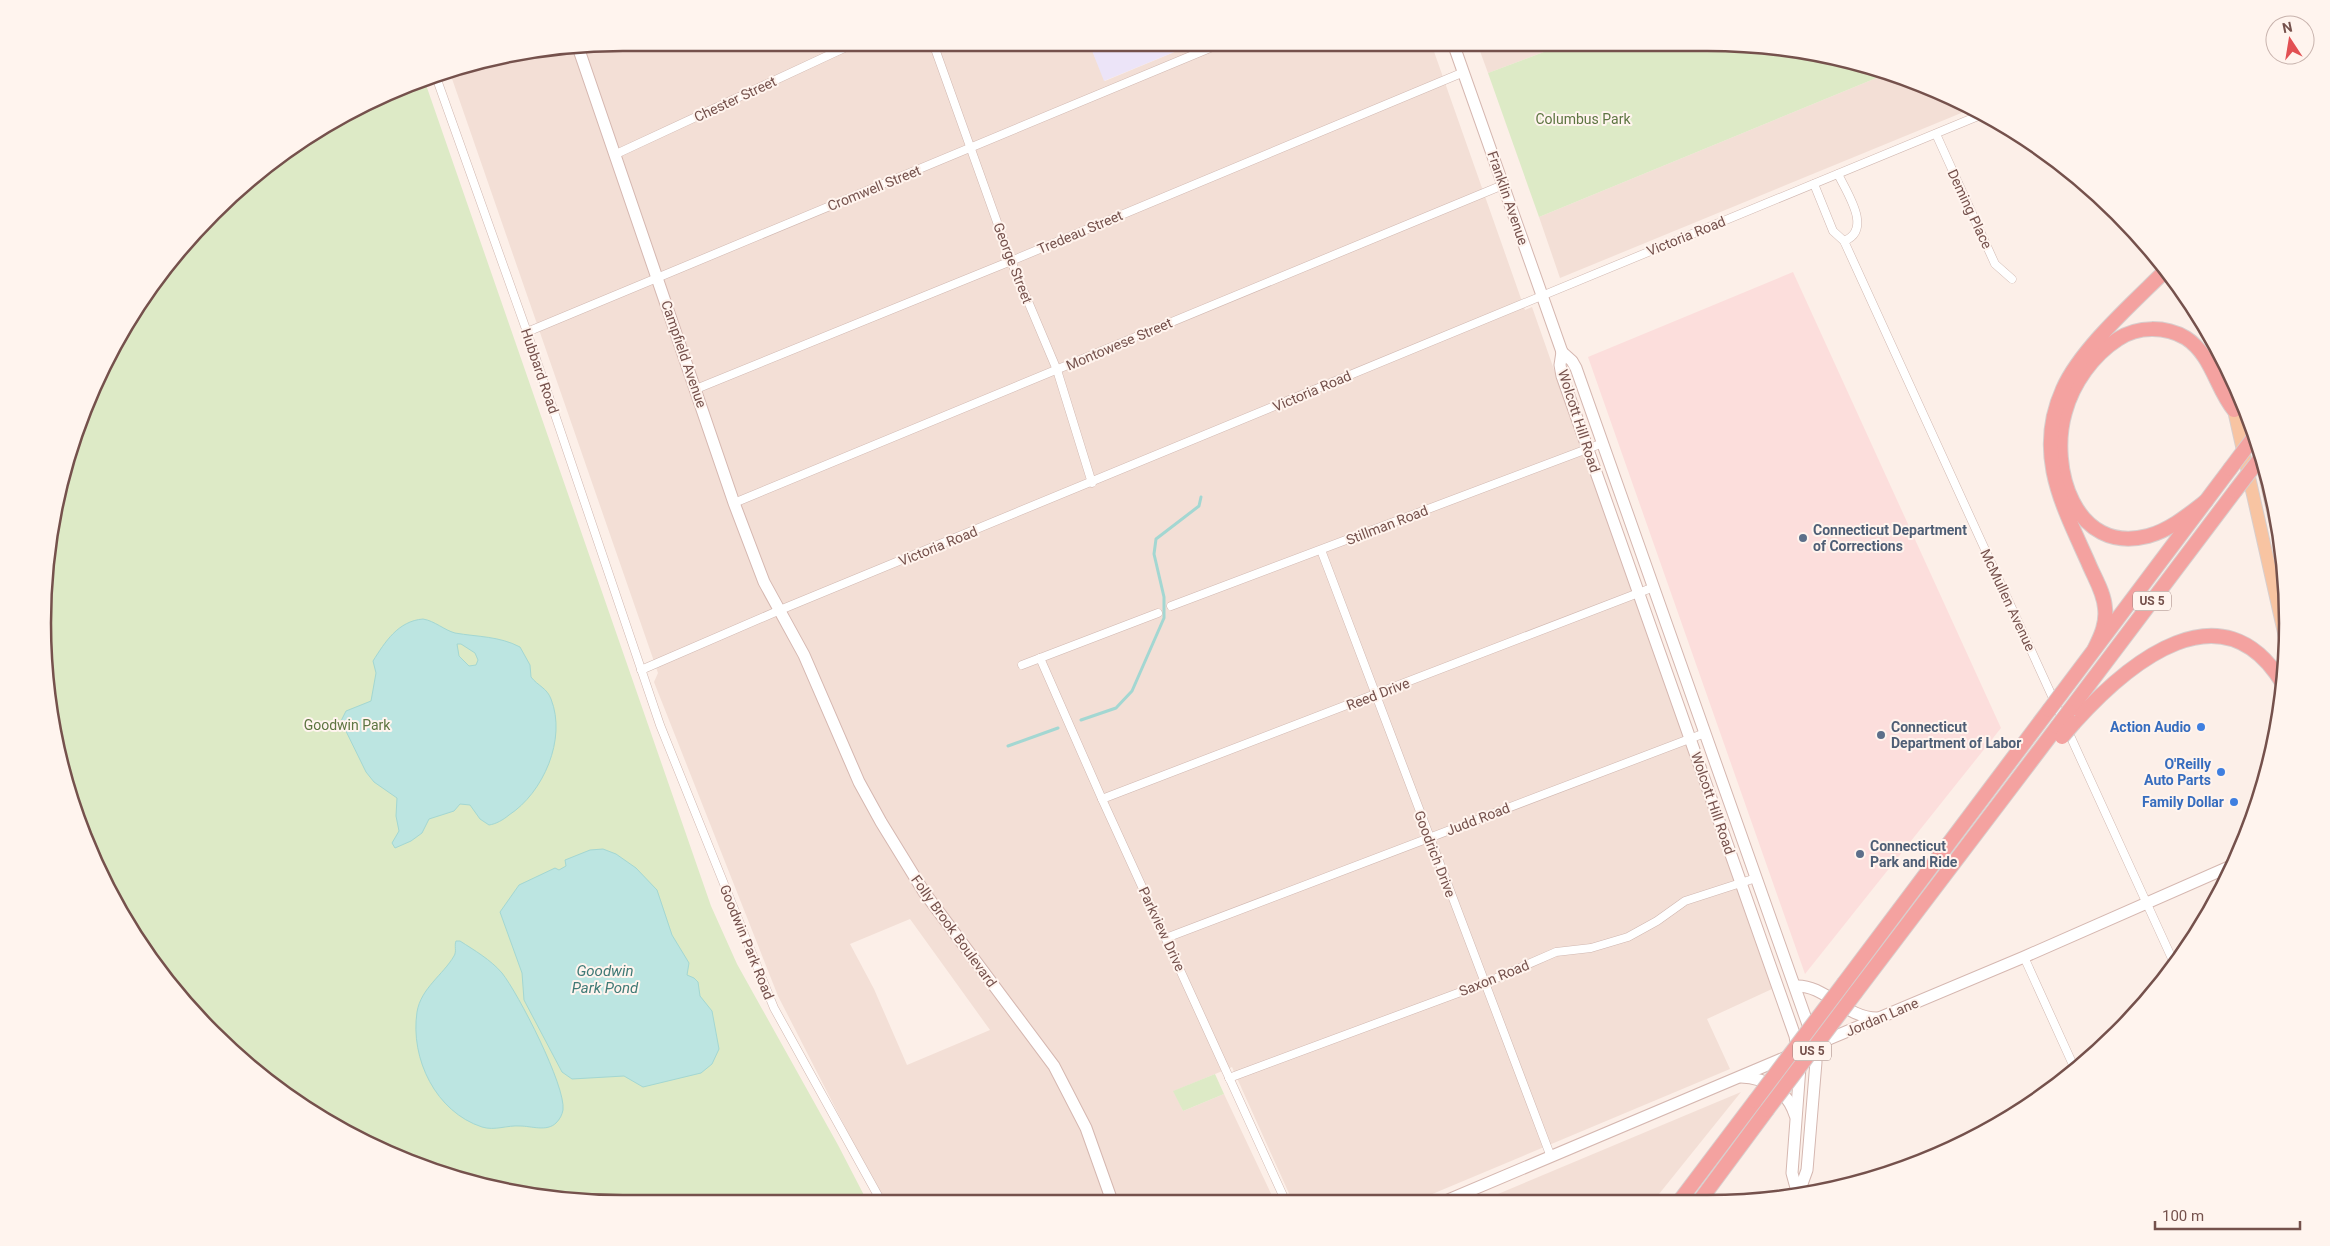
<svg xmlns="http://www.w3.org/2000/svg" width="2330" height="1246" font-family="Roboto,sans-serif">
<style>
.residential{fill:#f3dfd6;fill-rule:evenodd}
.commercial{fill:#fcdedc}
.education{fill:#ece4f8}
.green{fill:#ddeac6}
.water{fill:#bce5e1;stroke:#a3d7d2;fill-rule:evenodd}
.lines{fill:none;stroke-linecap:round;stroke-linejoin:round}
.stream{stroke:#a3d7d2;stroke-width:3}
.street-casing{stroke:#d0b7b0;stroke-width:9}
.secondary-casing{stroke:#d5b7b0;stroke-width:13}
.primary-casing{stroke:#d8cecd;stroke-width:14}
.highway-casing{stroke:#d8cecd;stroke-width:16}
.street{stroke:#fff;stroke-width:8}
.secondary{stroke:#fff;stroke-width:11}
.primary{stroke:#f8c4a2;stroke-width:12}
.highway{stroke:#f4a2a0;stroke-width:14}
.highway-bridge-casing{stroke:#d8cecd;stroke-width:16;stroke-linecap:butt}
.highway-bridge{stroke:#f4a2a0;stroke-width:14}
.service-dot{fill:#5c6f8a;stroke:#fff4ee;stroke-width:2}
.shop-dot{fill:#3f7fe0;stroke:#fff4ee;stroke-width:2}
.labels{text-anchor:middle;stroke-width:4;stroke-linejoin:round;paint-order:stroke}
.shield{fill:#fff4ee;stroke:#9e827d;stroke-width:1}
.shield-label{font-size:12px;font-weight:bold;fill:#75514c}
.street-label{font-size:14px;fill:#75514c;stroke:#fff4ee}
.park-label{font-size:14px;fill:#5d7541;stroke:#fff4ee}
.service-label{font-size:14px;font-weight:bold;fill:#4e5e75;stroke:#fff4ee;text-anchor:start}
.shop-label{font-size:14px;font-weight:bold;fill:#366cbe;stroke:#fff4ee;text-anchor:end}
.water-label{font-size:15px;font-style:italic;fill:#407a76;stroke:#fff4ee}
.rim{fill:none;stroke:#75514c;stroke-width:2.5}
</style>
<rect width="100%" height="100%" fill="#fcefe8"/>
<g class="residential">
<path d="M623 43H1089L1105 81 1196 43H1431L1525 310 1532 307 1772 989 1707 1019 1730 1069 1418 1200H1292L1232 1067 1174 1091 1183 1111 1224 1094 1274 1200 883 1201 778 996 654 682 658 673 449 70 510 54ZM910 919 990 1030 907 1065 874 989 850 944Z"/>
<path d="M1477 43 1565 44 1488 73Z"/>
<path d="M1886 74 1971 109 1560 278 1539 217Z"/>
<path d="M1741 1092 1655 1199H1486Z"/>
</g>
<path class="commercial" d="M1793 272 2001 728 1805 974 1588 357Z"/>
<path class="education" d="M1089 43H1196L1104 81Z"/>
<g class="green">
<path d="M1565 44H1745L1858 62 1886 74 1539 217 1488 73Z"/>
<path d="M424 79 711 906 737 964 838 1145 867 1201 585 1202 472 1184 333 1126 269 1083 187 1006 140 945 87 845 62 773 44 661V585L62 473 87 401 140 301 187 240 269 163 333 120Z"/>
<path d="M1215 1074 1224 1094 1183 1111 1173 1091Z"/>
</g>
<g class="water">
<path d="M423 619C435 621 444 630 455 633 478 637 499 636 520 647L530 665 531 677C538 686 547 688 551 699 567 739 543 793 509 815 503 820 496 824 489 825L480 819 470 805 460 804 454 811 429 819 422 833 411 841 395 848 392 843 399 831 396 816 397 798 374 782 366 772 341 721 346 711 371 701 376 673 373 661C385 642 398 621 423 619ZM457 644H461L475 653 478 660 476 665 469 666 459 656Z"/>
<path d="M603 849 616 854 636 868 657 890 672 935 689 963 687 975 694 978 698 982 700 996 712 1011 719 1049 712 1064 701 1073 643 1087 624 1076 572 1079 562 1072 524 1000 522 973 500 912 519 885 555 868 559 870 566 866 565 860 590 850Z"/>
<path d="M456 941H460C474 950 491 960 502 973 518 993 566 1086 563 1110 562 1115 560 1119 556 1123 547 1132 531 1126 520 1126 507 1125 495 1131 482 1127 436 1112 410 1059 417 1012 421 988 443 975 454 956 457 951 454 946 456 941Z"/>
</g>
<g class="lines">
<g class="stream">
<path d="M1081 720 1116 708 1132 691 1164 618V597L1154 554 1156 539 1199 506 1201 497"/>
<path d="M1008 746 1058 728"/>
</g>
<g class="street-casing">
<g id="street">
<path d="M933 43 1011 261 1057 370 1092 483"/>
<path d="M435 74 527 332 660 725 774 1008 881 1201"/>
<path d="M1936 134 1995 264 2012 279"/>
<path d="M614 155 855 43"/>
<path d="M1838 174C1847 193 1873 230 1844 241"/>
<path d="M1814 184 1833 231 1844 241 2174 963"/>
<path d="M527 332 1222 43"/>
<path d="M696 389 1011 261 1464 72"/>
<path d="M734 503 1503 185"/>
<path d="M1321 550 1551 1157"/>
<path d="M1171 606 1603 443"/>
<path d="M1040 658 1102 799 1285 1200"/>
<path d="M1022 665 1158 613"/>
<path d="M641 670 780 610 1983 114"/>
<path d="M1102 799 1654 587"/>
<path d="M1166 938 1705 733"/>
<path d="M2024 957 2074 1067"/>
<path d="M1229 1078 1485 983 1556 952 1591 948 1628 937 1657 921 1685 901 1756 878"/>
</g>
</g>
<g class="secondary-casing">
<g id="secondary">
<path d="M1453 43 1562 352"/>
<path d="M578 47 734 503 764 582 804 655 859 782 881 822 924 892 1054 1066 1086 1128 1112 1201"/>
<path d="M1562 352 1572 361 1576 368 1812 1036 1816 1062 1807 1170 1798 1195"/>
<path d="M1562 352 1560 365 1562 376 1795 1036 1800 1067 1792 1173 1798 1195"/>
<path d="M1795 986C1825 984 1845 1018 1877 1018"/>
<path d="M1817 1044 2024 957 2231 866"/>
<path d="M1741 1077C1766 1078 1787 1090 1795 1115"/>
<path d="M1448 1200 1791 1055"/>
</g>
</g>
<g class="primary-casing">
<g id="primary">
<path d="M2222 357 2285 637"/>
<path d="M2260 453 2276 524"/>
</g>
</g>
<g class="highway-casing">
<g id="highway">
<path d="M2206 501C2188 515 2170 530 2148 536 2074 555 2049 467 2065 412 2073 383 2093 355 2118 339 2138 326 2165 326 2186 338 2212 355 2216 388 2234 410"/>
<path d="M2095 648C2101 636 2107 623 2105 608 2104 592 2094 577 2088 562 2062 504 2034 453 2063 389 2081 348 2135 301 2167 269"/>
<path d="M2061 694 2230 469"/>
<path d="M2069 711 2235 491"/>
<path d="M2074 723C2128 663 2223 583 2283 684"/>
<path d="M1844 983 2049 710"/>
<path d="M1856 992 2057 727"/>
<path d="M1681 1199 1755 1101"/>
<path d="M1701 1199 1767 1110"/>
</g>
</g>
<use href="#street" class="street"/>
<use href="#secondary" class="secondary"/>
<use href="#primary" class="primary"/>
<use href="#highway" class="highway"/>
<g class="highway-bridge-casing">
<g id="highway-bridge">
<path d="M2230 469 2254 437"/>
<path d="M2235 491 2262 456"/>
<path d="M2049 710 2061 694"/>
<path d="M2057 727 2069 711"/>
<path d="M2062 737 2074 723"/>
<path d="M1755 1101 1844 983"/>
<path d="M1767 1110 1856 992"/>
</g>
</g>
<use href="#highway-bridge" class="highway-bridge"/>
</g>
<g class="service-dot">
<circle cx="1803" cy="538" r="5"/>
<circle cx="1881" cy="735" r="5"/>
<circle cx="1860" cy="854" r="5"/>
</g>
<g class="shop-dot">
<circle cx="2201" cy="727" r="5"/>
<circle cx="2221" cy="772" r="5"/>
<circle cx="2234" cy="802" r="5"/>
</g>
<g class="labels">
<g class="shield">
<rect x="2133" y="591.5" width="38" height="19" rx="4"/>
<rect x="1793" y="1041.5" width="38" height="19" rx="4"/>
</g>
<g class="shield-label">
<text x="2152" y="605">US 5</text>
<text x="1812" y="1055">US 5</text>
</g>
<g class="street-label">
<text transform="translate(735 99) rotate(-25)" y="5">Chester Street</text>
<text transform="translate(874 188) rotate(-22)" y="5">Cromwell Street</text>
<text transform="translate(1508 198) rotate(71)" y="5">Franklin Avenue</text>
<text transform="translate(1970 209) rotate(65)" y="5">Deming Place</text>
<text transform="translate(1080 232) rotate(-23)" y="5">Tredeau Street</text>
<text transform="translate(1686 236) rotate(-22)" y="5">Victoria Road</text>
<text transform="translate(1013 263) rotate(69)" y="5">George Street</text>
<text transform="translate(1119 344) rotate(-23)" y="5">Montowese Street</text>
<text transform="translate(684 354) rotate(71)" y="5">Campfield Avenue</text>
<text transform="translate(540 371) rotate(71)" y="5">Hubbard Road</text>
<text transform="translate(1312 391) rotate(-23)" y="5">Victoria Road</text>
<text transform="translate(1579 421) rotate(72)" y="5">Wolcott Hill Road</text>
<text transform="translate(1387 525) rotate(-21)" y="5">Stillman Road</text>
<text transform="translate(938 546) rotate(-22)" y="5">Victoria Road</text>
<text transform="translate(2008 600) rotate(65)" y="5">McMullen Avenue</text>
<text transform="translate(1378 694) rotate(-21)" y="5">Reed Drive</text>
<text transform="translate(1713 803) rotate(71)" y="5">Wolcott Hill Road</text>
<text transform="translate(1478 819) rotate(-21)" y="5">Judd Road</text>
<text transform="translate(1435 854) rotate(69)" y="5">Goodrich Drive</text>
<text transform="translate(1162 929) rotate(65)" y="5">Parkview Drive</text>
<text transform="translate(954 931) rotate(54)" y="5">Folly Brook Boulevard</text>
<text transform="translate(747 942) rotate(68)" y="5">Goodwin Park Road</text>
<text transform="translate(1494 978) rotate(-22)" y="5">Saxon Road</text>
<text transform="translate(1882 1017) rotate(-23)" y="5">Jordan Lane</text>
</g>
<g class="park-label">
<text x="1583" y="124">Columbus Park</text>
<text x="347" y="730">Goodwin Park</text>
</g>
<g class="service-label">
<text x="1813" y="535">Connecticut Department<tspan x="1813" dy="16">of Corrections</tspan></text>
<text x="1891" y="732">Connecticut<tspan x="1891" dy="16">Department of Labor</tspan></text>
<text x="1870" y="851">Connecticut<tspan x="1870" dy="16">Park and Ride</tspan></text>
</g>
<g class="shop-label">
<text x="2191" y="732">Action Audio</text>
<text x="2211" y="769">O'Reilly<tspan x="2211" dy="16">Auto Parts</tspan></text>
<text x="2224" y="807">Family Dollar</text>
</g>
<g class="water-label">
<text x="605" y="976">Goodwin<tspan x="605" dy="17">Park Pond</tspan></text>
</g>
</g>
<path d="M0 0H2330V1246H0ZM623 51H1707A572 572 0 0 1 2279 623V623A572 572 0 0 1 1707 1195H623A572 572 0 0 1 51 623V623A572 572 0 0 1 623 51Z" fill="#fff4ee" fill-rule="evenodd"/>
<path class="rim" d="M623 51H1707A572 572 0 0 1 2279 623V623A572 572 0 0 1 1707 1195H623A572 572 0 0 1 51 623V623A572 572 0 0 1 623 51Z"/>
<g transform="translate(2290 40) rotate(348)"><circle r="24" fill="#fff4ee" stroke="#c8b3ad"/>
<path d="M0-4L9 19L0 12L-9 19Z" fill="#e25053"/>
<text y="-8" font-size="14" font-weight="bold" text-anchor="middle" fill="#75514c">N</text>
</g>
<path d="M2155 1221v8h145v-8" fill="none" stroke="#75514c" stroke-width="2.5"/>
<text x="2162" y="1221" font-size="15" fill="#75514c" stroke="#fff4ee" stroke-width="4" paint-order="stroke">100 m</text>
</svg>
